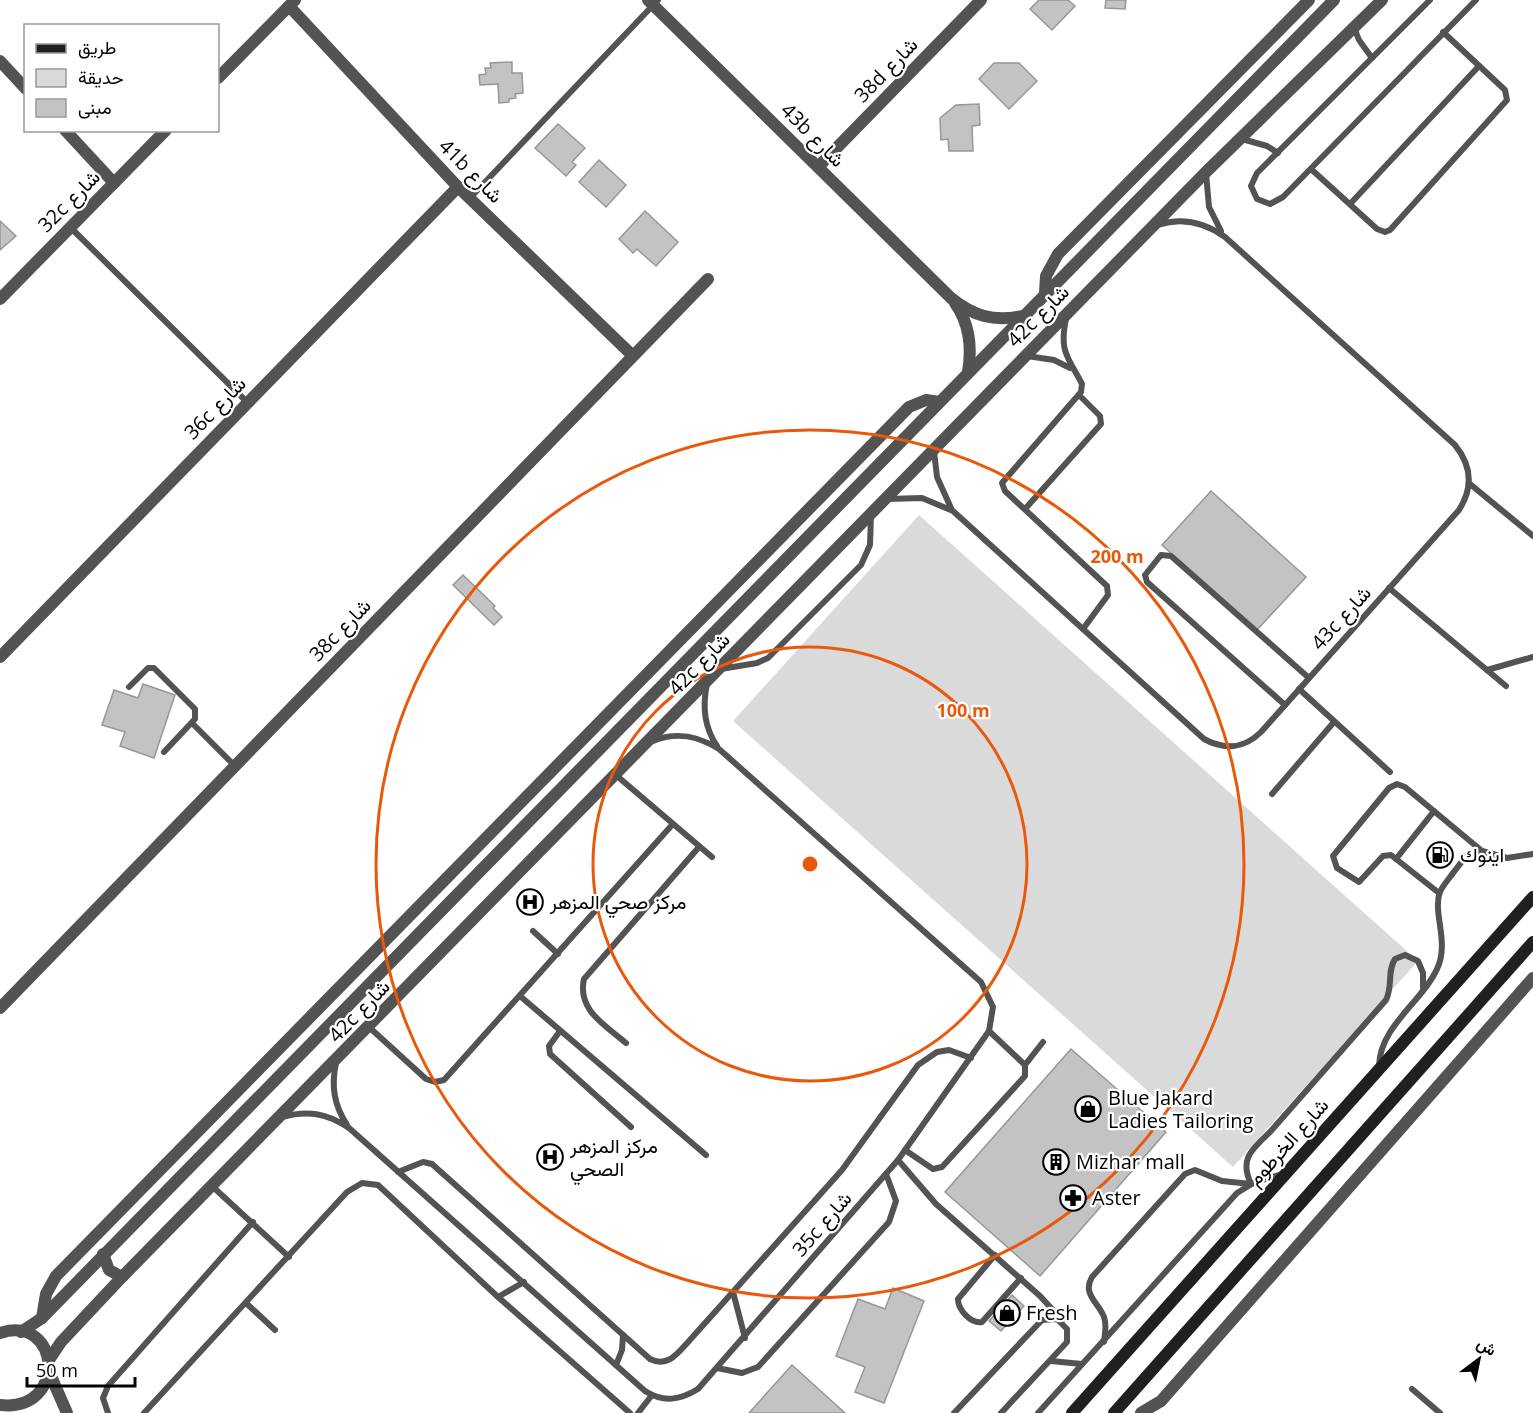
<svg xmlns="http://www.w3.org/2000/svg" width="1533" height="1413" font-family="'Open Sans',Vazirmatn,sans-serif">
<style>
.green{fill:#dadada}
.building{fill:#c3c3c3;stroke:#979797;stroke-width:1.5}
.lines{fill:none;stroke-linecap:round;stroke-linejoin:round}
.service{stroke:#535353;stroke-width:6}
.minor{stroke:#535353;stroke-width:12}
.tertiary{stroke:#535353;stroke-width:12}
.secondary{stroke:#202020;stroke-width:12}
.ring{fill:none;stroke:#e8590c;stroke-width:3}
.labels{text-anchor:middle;stroke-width:4.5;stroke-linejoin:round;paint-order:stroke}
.street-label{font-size:20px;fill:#000;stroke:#fff}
.poi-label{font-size:20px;fill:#000;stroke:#fff;text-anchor:start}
.centre{fill:#e8590c;stroke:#fff;stroke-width:3}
.ring-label{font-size:18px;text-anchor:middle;font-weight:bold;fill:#e8590c;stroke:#fff;stroke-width:4.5;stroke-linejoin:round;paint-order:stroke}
</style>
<rect width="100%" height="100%" fill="#fff"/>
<path class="green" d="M919 515 1418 961 1233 1167 733 721Z"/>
<g class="building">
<path d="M1039 0H1068L1075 6 1052 30 1030 9Z"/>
<path d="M1106 0H1126L1125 9 1105 8Z"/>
<path d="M512 62V73H522L523 93 515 94 516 98 509 99V102L499 103 498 84 480 85 479 75 486 74 485 68H491L490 63Z"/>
<path d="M994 63H1019L1037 81 1009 109 979 79Z"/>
<path d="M979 104 980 125 972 126 973 151H949L948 139 941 140 940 118 956 105Z"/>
<path d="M558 124 585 148 572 162 576 165 566 176 535 148Z"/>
<path d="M599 160 626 185 606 207 579 182Z"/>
<path d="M645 211 678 242 656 266 637 249 633 253 619 239Z"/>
<path d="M0 221 16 236 0 250Z"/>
<path d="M1211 491 1306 577 1256 631 1162 545Z"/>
<path d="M463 575 495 606 493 608 502 617 494 625 453 585Z"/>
<path d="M143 684 175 695 154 758 120 746 125 732 102 725 114 690 138 698Z"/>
<path d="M1071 1049 1166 1132 1040 1276 945 1192Z"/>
<path d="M893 1288 924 1301 884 1403 855 1392 865 1367 836 1356 858 1299 885 1309Z"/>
<path d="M1012 1295 1024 1306 1001 1331 989 1321Z"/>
<path d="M792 1365 845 1413H749Z"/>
</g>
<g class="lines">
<g class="service">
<path d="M1430 0 1257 173 1251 186 1257 199 1270 204 1283 197 1476 0"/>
<path d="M1355 30 1359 40 1372 58"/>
<path d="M1242 139 1267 146 1278 153"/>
<path d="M1311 169 1377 229 1385 232 1390 230 1507 100 1505 90 1443 32"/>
<path d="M1206 173 1209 207 1221 231"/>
<path d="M470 198 658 0"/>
<path d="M1350 204 1479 66"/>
<path d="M71 228 248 403"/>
<path d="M1066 319C1059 352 1068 357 1082 384L1081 392 1002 483 1005 491 1107 586 1108 595 1083 629"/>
<path d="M1027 356 1054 360 1070 368"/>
<path d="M934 451 937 477 951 508"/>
<path d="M1470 484 1533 536"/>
<path d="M888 499 922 498 953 511 1204 739C1224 750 1244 749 1261 732L1459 510C1473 488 1472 466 1455 445L1225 237C1205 223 1182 217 1158 225"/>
<path d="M1025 509 1101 424 1100 416 1079 395"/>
<path d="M1389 588 1506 686"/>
<path d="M721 669 757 663 768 658 861 565 870 545 871 515"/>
<path d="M1487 670 1533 657"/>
<path d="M707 684C702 707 704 727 717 746"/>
<path d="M129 687 148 668H154L195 709V719L164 752"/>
<path d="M1299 689 1390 772"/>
<path d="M1285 705 1147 582 1145 575 1161 555 1171 556 1309 678"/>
<path d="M192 723 235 766"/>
<path d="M617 776 712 857"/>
<path d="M1272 794 1334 722"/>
<path d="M1396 859 1434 811"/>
<path d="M1439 893 1391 855 1383 856 1359 882 1337 868 1333 856 1389 788 1397 784 1405 787 1482 851"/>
<path d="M533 931 558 954"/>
<path d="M520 996 706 1155"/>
<path d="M370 1028 426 1079 435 1082 444 1080 672 825"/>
<path d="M560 1031 549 1046 550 1054 631 1127"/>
<path d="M626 1043C605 1025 577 1010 584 979L699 847"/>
<path d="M336 1063C331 1086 334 1105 347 1125"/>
<path d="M1025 1065 1043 1042"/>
<path d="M1379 1066C1380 1026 1422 1002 1437 969 1450 942 1432 912 1440 892 1443 885 1449 879 1453 873 1459 866 1464 857 1471 852L1482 851 1507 858 1533 854"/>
<path d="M282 1117C307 1110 327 1113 349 1128L645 1391C664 1403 680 1400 698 1389L898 1160 989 1031 993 1007 981 982 719 749C698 736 677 731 653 741"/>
<path d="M905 1150 933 1169 942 1167 1025 1076V1065L989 1031"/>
<path d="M898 1160 936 1204 1040 1296 1062 1320"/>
<path d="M398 1172 423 1162 432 1164 650 1359C668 1368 678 1353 689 1341L842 1170 918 1065 937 1052 949 1050 971 1058"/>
<path d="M213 1187 289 1257"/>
<path d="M995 1255 958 1299C958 1310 971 1324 982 1322L1021 1278"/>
<path d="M733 1292 745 1338"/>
<path d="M498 1297 524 1282"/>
<path d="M246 1303 275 1330"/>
<path d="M1104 1342C1105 1333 1107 1325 1104 1317 1098 1302 1082 1294 1092 1277L1185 1174 1195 1170 1222 1181 1251 1184C1239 1159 1252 1149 1270 1132L1386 1000C1393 986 1387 971 1395 959L1405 955 1418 961 1423 973V988"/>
<path d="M1051 1361 1082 1364"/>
<path d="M616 1365 622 1350 623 1335"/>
<path d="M717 1368 742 1373 758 1367 889 1222 896 1201 886 1174"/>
<path d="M1412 1389 1440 1413"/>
<path d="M108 1413 103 1398 108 1386 253 1222"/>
<path d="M144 1413 347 1192 362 1183 378 1185 498 1297 630 1413"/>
<path d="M638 1413 652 1395"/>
<path d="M954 1413 1042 1320 1057 1319 1067 1329V1342L1001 1413"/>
<path d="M1038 1413 1237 1193 1255 1182 1283 1174"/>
</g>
<g class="minor">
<path d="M648 0 951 298C973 316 994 322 1022 316"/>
<path d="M289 6 458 187 633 356"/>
<path d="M0 61 26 89"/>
<path d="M218 78 295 0"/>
<path d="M65 130 114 183"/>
<path d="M818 167 981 0"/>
<path d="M1045 293 1046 276 1058 254 1309 0"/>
<path d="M0 299 166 130"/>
<path d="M955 303C970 324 972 348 968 372"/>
<path d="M0 657 458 187"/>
<path d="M0 1008 708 279"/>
<path d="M42 1318 46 1294 56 1276 909 407 926 400 939 402"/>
<path d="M1141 1413 1161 1401 1533 978"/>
</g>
<g class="tertiary">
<path d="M103 1254 109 1270 122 1277"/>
<path d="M21 1332 42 1318 1334 0"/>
<path d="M0 1333C61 1313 68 1413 0 1405"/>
<path d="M49 1360 61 1342 122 1277 1206 172 1382 0"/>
<path d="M50 1374 67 1413"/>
</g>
<g class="secondary">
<path d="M1072 1413 1533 897"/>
<path d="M1114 1413 1533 942"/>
</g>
</g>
<g class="ring">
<circle cx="810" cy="864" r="217"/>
<circle cx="810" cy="864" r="434"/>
</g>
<defs>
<g id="fuel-ring" transform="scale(1.35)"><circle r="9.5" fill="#fff" stroke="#000" stroke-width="1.5"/><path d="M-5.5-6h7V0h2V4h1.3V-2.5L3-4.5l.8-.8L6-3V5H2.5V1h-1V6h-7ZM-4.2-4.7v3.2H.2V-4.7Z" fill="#000"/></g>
<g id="hospital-ring" transform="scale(1.35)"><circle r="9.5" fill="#fff" stroke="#000" stroke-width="1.5"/><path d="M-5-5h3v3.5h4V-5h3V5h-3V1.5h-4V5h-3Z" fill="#000"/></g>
<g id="shop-ring" transform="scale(1.35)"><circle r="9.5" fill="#fff" stroke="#000" stroke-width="1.5"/><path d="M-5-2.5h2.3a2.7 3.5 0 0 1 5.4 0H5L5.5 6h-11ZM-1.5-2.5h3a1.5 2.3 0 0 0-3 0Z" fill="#000"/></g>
<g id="building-ring" transform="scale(1.35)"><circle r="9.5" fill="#fff" stroke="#000" stroke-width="1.5"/><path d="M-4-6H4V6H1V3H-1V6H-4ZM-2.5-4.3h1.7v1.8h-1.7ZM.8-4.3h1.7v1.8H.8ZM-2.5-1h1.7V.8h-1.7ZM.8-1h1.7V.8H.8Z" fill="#000"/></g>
<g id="pharmacy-ring" transform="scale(1.35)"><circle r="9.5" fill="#fff" stroke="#000" stroke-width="1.5"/><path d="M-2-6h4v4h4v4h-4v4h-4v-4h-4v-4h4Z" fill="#000"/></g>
</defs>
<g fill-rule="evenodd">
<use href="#fuel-ring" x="1440" y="855"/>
<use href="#hospital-ring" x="530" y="902"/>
<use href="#shop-ring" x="1088" y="1109"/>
<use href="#hospital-ring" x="550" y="1157"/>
<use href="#building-ring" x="1056" y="1162"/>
<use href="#pharmacy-ring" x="1073" y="1198"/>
<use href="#shop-ring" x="1007" y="1313"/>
</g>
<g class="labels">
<g class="street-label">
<text transform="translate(886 70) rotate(-46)" y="7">38d شارع</text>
<text transform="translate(813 135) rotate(45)" y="7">43b شارع</text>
<text transform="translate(471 171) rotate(45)" y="7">41b شارع</text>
<text transform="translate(69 201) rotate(-45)" y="7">32c شارع</text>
<text transform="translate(1038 316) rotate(-45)" y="7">42c شارع</text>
<text transform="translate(215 408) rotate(-46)" y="7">36c شارع</text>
<text transform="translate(1341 618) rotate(-48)" y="7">43c شارع</text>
<text transform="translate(340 630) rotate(-46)" y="7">38c شارع</text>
<text transform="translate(699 664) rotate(-46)" y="7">42c شارع</text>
<text transform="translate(359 1011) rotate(-46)" y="7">42c شارع</text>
<text transform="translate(1288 1142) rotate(-48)" y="7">شارع الخرطوم</text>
<text transform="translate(822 1224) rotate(-49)" y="7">35c شارع</text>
</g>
<g class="poi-label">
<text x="1460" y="862">اينوك</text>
<text x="550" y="909">مركز صحي المزهر</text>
<text x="1108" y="1105">Blue Jakard<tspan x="1108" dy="23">Ladies Tailoring</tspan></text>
<text x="570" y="1153">مركز المزهر<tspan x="570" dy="23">الصحي</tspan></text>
<text x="1076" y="1169">Mizhar mall</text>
<text x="1092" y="1205">Aster</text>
<text x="1026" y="1320">Fresh</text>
</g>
</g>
<circle cx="810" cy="864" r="9" class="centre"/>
<g class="ring-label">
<text x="1117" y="563">200 m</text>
<text x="963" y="717">100 m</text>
</g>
<rect x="24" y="24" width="195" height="108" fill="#ffffff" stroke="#999999" stroke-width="1.5"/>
<rect x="36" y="44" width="30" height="9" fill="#202020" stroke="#999999" stroke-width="1.5"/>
<text x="78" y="54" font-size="18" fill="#000000">طريق</text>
<rect x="36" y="69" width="30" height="18" fill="#dadada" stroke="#999999" stroke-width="1.5"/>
<text x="78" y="84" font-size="18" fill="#000000">حديقة</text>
<rect x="36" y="99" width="30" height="18" fill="#c3c3c3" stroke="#999999" stroke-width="1.5"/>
<text x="78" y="114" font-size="18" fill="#000000">مبنى</text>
<g transform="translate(1479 1359) rotate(32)" stroke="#ffffff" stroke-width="4.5" paint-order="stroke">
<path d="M0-4.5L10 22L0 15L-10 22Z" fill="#000000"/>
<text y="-9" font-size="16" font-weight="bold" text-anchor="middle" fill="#000000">ش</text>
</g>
<path d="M27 1377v9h108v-9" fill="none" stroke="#000000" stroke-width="3"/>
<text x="36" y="1377" font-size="18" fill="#000000" stroke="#ffffff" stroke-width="4.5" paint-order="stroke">50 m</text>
</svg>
